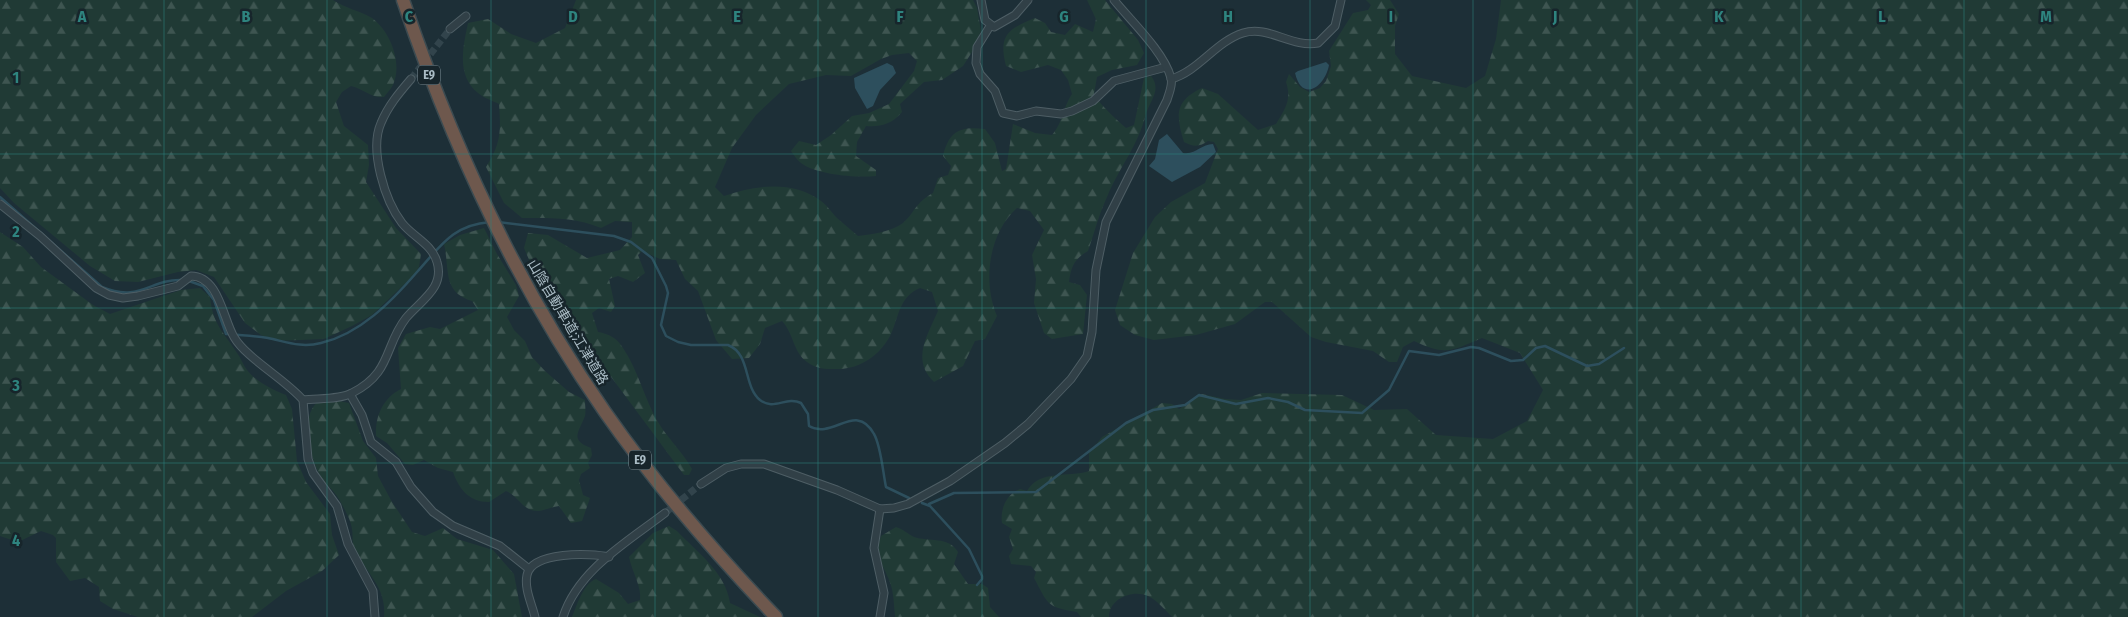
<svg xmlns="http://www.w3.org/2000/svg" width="2128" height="617" font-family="'Fira Sans Condensed','Noto Sans JP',sans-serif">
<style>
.forest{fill:url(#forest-firs)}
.water{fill:#2d4f5d}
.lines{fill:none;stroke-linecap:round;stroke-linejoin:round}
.stream{stroke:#2d4f5d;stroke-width:2.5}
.minor-tunnel{stroke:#32444c;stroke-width:7;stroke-dasharray:7 3.5;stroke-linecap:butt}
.minor-casing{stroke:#4e5e65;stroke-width:9}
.motorway-casing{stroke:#3c4b51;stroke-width:15}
.minor{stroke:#314047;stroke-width:7}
.motorway{stroke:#6e584d;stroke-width:12}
.grid{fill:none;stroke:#2e847f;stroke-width:1;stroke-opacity:0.55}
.labels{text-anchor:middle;stroke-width:5;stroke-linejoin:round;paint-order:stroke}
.shield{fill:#17252b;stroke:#7e8f97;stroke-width:1}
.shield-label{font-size:12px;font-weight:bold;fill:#aabcc5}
.street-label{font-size:14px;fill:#aabcc5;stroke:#17252b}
.grid-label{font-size:16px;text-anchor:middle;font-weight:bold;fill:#2e847f;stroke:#17252b;stroke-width:5;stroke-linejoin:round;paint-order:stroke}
</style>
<defs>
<pattern id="forest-firs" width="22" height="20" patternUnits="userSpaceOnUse" patternTransform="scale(1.25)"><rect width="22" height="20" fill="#203a35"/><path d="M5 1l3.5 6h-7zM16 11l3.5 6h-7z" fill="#3e5551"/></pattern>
</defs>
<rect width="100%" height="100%" fill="#1d2f37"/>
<g class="forest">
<path d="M0 0H333C345 8 360 11 372 18 390 31 403 63 393 85 391 89 387 93 384 97 370 98 364 89 351 86L342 92 336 102 344 126 368 145 369 165 366 182 396 228 421 254 419 267 414 275 372 315 352 326 324 339 275 341 261 335 245 323 214 277 196 270 178 272 138 282 115 281 90 266 14 203 0 188Z"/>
<path d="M576 0H973L977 8 981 31 972 52 963 66 942 80 924 82 900 104 902 112C892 124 881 127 866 126L857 142 856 156 876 170V176C857 178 817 175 801 163 797 160 794 155 791 151L799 141 816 145 831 135 852 116 869 113 889 104 914 71 917 61 909 53 892 55 881 59 851 76 826 75 789 84 756 115 732 148 715 187 724 196C755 185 793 180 821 201 827 205 832 213 837 218 844 224 851 230 858 236 872 234 891 232 903 223 916 211 915 203 933 193L938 178 948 175 951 166 943 156C949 131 960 126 985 129L995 143 1002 171 1006 169 1013 124 1035 133 1052 135C1064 121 1062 109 1072 94L1068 80 1061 70 1048 65 1021 72 1006 66C998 35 1008 29 1035 18L1045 23 1051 32 1065 35 1075 24 1093 32 1096 19 1087 0H1105L1138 40 1144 53 1137 65 1112 70 1097 77 1094 94C1100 105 1116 119 1126 128L1134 125 1144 78 1151 76C1162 90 1150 100 1146 114 1137 148 1120 166 1107 197 1099 214 1094 234 1088 251 1074 259 1071 267 1069 282L1080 285 1087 295 1083 334 1052 339 1044 333 1034 303 1036 279 1032 255 1044 230 1030 211 1017 208C989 233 982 281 997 316L985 339 975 341 963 366 934 382C911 360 927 336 938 311L932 292 920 288C899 297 899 316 891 334 881 355 859 370 836 369 826 369 816 369 807 362 793 352 794 334 782 321L765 328 760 344 749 358 732 359 716 340 698 291 685 279 676 260 660 259 642 251 638 255 645 273 633 282 618 276 609 279 615 306 611 312 599 308 592 313 598 332C609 334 617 338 623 348 638 370 644 398 658 422 668 439 682 451 692 469L689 475H684L577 331 561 314 557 302 548 285 533 269 524 248 528 233 548 235 587 258 620 250 632 237V222L615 221 601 228C575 217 550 218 522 218L504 203 486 167C501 143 501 132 499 104 493 101 484 98 478 93 456 75 463 47 468 23L488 19 511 34 536 43 565 28Z"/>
<path d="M1366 0H1390L1399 14 1395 26V54L1412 76 1466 88 1485 76 1496 39 1501 0H2128V617H1172C1164 609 1158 601 1148 596 1132 589 1109 599 1109 617H1081L1077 612C1046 607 1048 604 1034 578L1036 572 1031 566 1011 564 1009 556 1013 549 1009 537 1012 529 1002 523C1000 508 1007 494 1020 489L1027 491C1040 469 1068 478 1089 471V453L1102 437 1162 403 1172 404 1179 409 1202 394 1225 399 1241 400 1262 393 1342 395 1374 410 1407 409 1436 435 1493 439 1527 421 1543 390 1520 353 1482 338C1451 351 1446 356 1414 341L1403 347 1397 362H1389L1373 351 1326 342 1311 337 1272 302H1265L1235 324 1196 335 1154 340 1135 335 1120 325 1115 310 1133 253 1155 217 1171 202 1205 183 1218 149 1214 142 1208 141C1200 147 1193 147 1184 142 1176 116 1174 101 1202 88L1218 94 1258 130 1276 124C1285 109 1292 100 1286 82L1289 74 1300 87 1309 92 1320 88 1326 81 1331 66 1329 51 1353 13 1368 10 1371 5Z"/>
<path d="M484 228 497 254 516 285 519 296 507 317 514 330 525 341 532 357 545 371 569 392 585 400C585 405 586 412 585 416 579 432 569 440 591 448L592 455 588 463 590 468 581 474 579 480 583 495 590 498 582 521 571 523 559 506C552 507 545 510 539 511 523 512 519 496 506 491L489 502C469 502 459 489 453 472L438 468 424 460 413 465 405 464 387 443 376 436C375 416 383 398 401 389L398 348 406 334 430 327 440 329 478 310 472 301C442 292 450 270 444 244L460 235Z"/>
<path d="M0 232 23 247 41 267 93 305 110 314 181 290 200 288 210 297C213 325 223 331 237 353 241 358 243 365 247 370 255 381 273 390 286 395L292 409 297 461 306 482 330 514 332 535 339 555 322 571 286 591 252 617H138L113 609 100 601 99 587 85 578 70 581 56 562V538L53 535 41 531 18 542 0 536Z"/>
<path d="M334 400 349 403 363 441 376 458 378 476 392 502 412 532 425 536 443 528 457 539 493 550 514 574 522 617H384C387 583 362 572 353 544 352 539 353 534 352 529 351 520 344 508 340 501 335 491 326 485 321 477 310 460 299 414 319 401Z"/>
<path d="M669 526 677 531C697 552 726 573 730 603L760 617H572C577 605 583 584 596 579L619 593 628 604 640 600C642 587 632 572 629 557L653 533Z"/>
<path d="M896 527C903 529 908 534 914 537 928 542 949 536 958 552L954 564 968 584H982L988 588 990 607 999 617H895C894 608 894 598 892 589 888 570 872 557 881 536Z"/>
</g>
<g class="water">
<path d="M1326 62 1329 65C1325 87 1302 103 1295 73L1298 71Z"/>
<path d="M887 63 893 66 896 73 880 90 873 106 867 109 855 88 854 78Z"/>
<path d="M1167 134 1183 153C1196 155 1201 144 1213 144L1216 152 1200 167 1172 182 1149 166 1155 159 1159 140Z"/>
</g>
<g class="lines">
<g class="stream">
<path d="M0 197 102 287C139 303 151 279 181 280"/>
<path d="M498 222 614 236 631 242 652 258 666 286 668 293 661 325 666 336 678 342 691 345H728C751 354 743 386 760 400 774 411 786 396 801 403L808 414 809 426C833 440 856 401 874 434 881 446 883 473 886 487L909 498"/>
<path d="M189 281 203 286 214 300 226 334C241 335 254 336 268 338 287 342 301 348 321 343 360 334 391 302 417 272 440 247 452 225 490 222"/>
<path d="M922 503 930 506 969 549 982 576V579L977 585"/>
<path d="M929 504 954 493 1036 492 1126 423 1153 410 1185 405 1199 395 1236 404 1268 398 1288 402 1305 410 1362 413 1389 390 1409 351 1439 355 1471 347 1479 348 1511 361 1523 360 1536 348 1545 346 1587 366 1599 364 1624 348"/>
</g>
<g class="minor-tunnel">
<path d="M411 79 450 29"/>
<path d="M665 513 701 484"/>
</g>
<g class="minor-casing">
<g id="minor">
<path d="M981 0 985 20 994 27 1015 15 1028 0"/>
<path d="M990 26 977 47 976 63 980 74 995 91 1003 113 1017 116 1036 111 1061 114 1072 111 1093 101 1114 81 1166 67"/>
<path d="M450 29 466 16"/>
<path d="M1171 79C1199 71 1215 42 1243 33 1269 25 1291 48 1318 43L1335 26 1341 0"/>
<path d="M0 204 40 236 96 288 109 295 123 298 138 296 178 286 191 276C219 276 223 319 234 337 246 358 285 379 303 400L308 459 313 473 337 506 348 544 373 591 375 617"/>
<path d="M350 394 362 415 371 442 396 462 411 487 433 512 453 526 500 546 529 569"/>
<path d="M303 400C317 398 339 400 352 393 392 373 384 346 406 318 420 301 445 288 437 262 432 244 413 237 402 223 385 201 369 150 381 123 388 106 399 93 411 79"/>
<path d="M701 484 726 468 741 464H764L837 490 880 509 894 508 908 504 950 481 1005 443 1028 424 1071 379 1087 356 1092 332 1096 270 1106 222 1167 100C1169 93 1173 85 1171 78 1164 52 1131 21 1114 0"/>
<path d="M880 509 874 548 884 593 880 617"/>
<path d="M535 617C532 604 524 589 527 575 532 551 591 553 609 557"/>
<path d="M563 617C578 570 627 542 665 513"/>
</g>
</g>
<g class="motorway-casing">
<path id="motorway" d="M403 0C452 145 517 286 605 412 656 485 715 553 776 617"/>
</g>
<use href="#minor" class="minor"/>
<use href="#motorway" class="motorway"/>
</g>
<path class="grid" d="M164 0V617M327 0V617M491 0V617M655 0V617M818 0V617M982 0V617M1146 0V617M1310 0V617M1473 0V617M1637 0V617M1801 0V617M1964 0V617M0 154H2128M0 308H2128M0 463H2128"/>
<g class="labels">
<g class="shield">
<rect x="418" y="65.5" width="22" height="19" rx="4"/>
<rect x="629" y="450.5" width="22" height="19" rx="4"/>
</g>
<g class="shield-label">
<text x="429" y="79">E9</text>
<text x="640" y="464">E9</text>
</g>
<g class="street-label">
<text transform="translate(568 322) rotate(59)" y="5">山陰自動車道;江津道路</text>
</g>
</g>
<g class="grid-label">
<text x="82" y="22">A</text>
<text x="246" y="22">B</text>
<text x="409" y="22">C</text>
<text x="573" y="22">D</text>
<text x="737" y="22">E</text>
<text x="900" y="22">F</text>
<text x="1064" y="22">G</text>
<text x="1228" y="22">H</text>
<text x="1391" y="22">I</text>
<text x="1555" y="22">J</text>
<text x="1719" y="22">K</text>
<text x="1882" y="22">L</text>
<text x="2046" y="22">M</text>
<text x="16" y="83">1</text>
<text x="16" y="237">2</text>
<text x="16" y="391">3</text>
<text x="16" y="546">4</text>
</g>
</svg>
